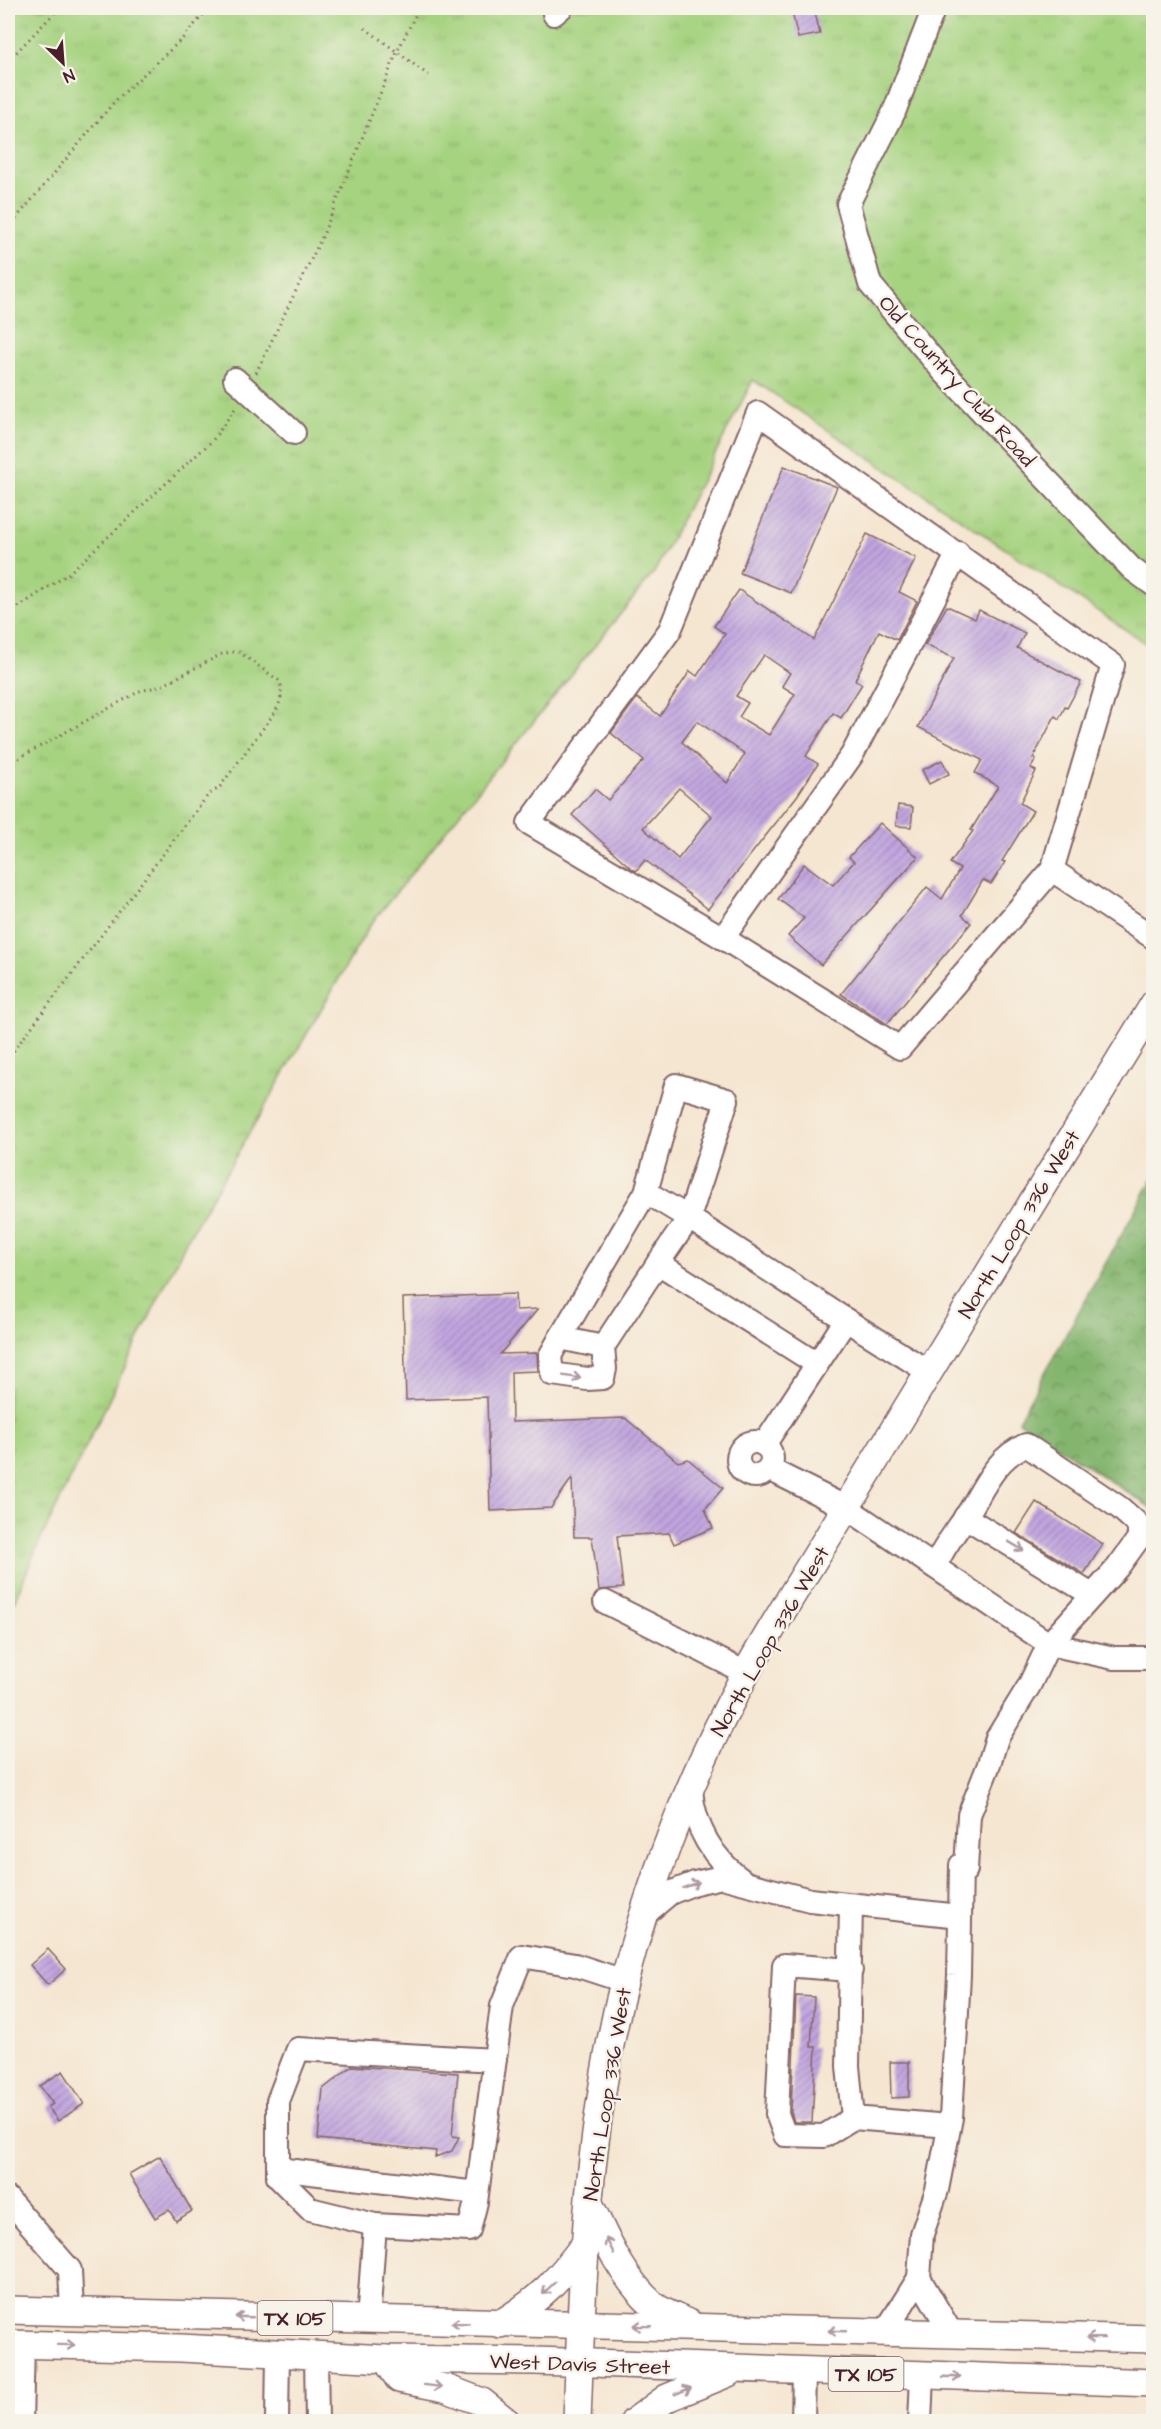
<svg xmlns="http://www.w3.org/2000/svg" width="1161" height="2429" font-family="'Architects Daughter',sans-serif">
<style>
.grass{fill:url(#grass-tufts);stroke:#787956;stroke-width:1.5}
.forest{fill:url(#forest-crowns);stroke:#676a4c;stroke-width:1.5}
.building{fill:url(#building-hatch);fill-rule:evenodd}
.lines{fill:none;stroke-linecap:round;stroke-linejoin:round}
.minor-casing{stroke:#866565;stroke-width:26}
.major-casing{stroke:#866565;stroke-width:30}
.path{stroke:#866565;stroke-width:3;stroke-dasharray:1.5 4.5;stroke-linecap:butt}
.minor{stroke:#fff;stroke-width:22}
.major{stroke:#fff;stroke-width:27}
.oneway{stroke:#ae9aa0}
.labels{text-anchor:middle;stroke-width:5;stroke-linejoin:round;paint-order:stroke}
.shield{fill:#f7f3e8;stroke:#7e5f64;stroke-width:1.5}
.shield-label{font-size:20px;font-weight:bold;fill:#4a1f2b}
.street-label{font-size:21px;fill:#4a1f2b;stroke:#f7f3e8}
</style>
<defs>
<pattern id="grass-tufts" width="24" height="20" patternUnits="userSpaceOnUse" patternTransform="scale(1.5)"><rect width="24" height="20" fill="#a6d380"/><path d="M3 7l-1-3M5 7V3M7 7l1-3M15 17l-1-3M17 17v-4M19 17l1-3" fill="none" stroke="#90b56f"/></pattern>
<pattern id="forest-crowns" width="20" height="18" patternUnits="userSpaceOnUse" patternTransform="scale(1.5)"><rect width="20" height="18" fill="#84b56e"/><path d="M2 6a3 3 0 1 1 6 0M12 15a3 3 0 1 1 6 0" fill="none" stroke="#6e935b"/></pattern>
<pattern id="building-hatch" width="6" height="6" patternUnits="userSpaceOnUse" patternTransform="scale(1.5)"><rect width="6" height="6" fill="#c1a5e0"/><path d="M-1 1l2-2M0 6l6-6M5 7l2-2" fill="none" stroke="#9f86b6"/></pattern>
</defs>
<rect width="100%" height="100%" fill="#f7f3e8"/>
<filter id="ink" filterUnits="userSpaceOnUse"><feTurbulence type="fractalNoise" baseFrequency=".0167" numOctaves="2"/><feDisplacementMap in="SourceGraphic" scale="12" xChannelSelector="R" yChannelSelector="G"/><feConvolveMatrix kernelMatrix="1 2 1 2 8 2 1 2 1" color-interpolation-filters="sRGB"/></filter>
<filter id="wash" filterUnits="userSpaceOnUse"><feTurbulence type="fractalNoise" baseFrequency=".008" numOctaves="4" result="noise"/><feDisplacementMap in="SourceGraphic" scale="24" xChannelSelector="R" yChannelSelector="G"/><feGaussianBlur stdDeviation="1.35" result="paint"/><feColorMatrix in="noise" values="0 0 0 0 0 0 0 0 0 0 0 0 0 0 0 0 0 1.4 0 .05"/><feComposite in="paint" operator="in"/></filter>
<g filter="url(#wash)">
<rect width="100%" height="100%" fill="#f5e6d1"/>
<path class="grass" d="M8 8H1153V648L753 380 655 571 370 925 186 1242 37 1547 8 1617Z"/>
<path class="forest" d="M1153 1178V1509L1018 1421Z"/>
<g id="blocks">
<g class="building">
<path d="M791 8H814L820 34 798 38Z"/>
<path d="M784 466 837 487 791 593 740 573Z"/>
<path d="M867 534 916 558 899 592 917 601 897 640 879 631 855 680 862 684 841 718 833 713 806 756 818 764 797 796 708 909 645 860 636 871 631 868 572 815 595 789 608 800 644 760 611 733 637 698 660 716 690 671 697 676 725 634 714 626 739 590 814 640ZM764 655 790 673 782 686 795 694 769 735 739 717 748 703 736 696ZM697 721 745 754 727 783 682 742ZM679 788 712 816 678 859 643 828Z"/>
<path d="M947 606 975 619 979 610 1025 633 1017 648 1081 682 1067 708 1065 707 1059 719 1055 716 1033 758 1036 759 1031 768 1036 771 1020 803 1033 811 1002 861 1005 862 991 884 983 880 962 915 971 923 887 1024 841 994 927 887 942 899 960 869 950 863 973 831 971 830 998 786 975 773 982 760 918 727 954 658 925 645Z"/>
<path d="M942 760 949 774 929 784 922 770Z"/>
<path d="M898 805 913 807 911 827 896 826Z"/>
<path d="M880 823 918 857 821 965 788 936 804 918 778 899 804 864 833 885 854 862 849 857Z"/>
<path d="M515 1294 516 1310 538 1309 500 1354 537 1353 538 1371 511 1372 512 1422 625 1418 678 1462 688 1459 723 1488 705 1509 713 1528 674 1544 669 1533 617 1536 623 1588 599 1590 592 1537H574L572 1478 551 1508 490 1511 487 1397 406 1400 403 1298Z"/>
<path d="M1036 1502 1103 1544 1084 1574 1016 1533Z"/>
<path d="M48 1949 66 1969 48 1985 30 1965Z"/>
<path d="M796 1996 814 1997 811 2047H816L812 2122H794L791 2112Z"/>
<path d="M890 2062H909V2097L891 2098Z"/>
<path d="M352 2066 458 2073 452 2136 459 2137 452 2151 435 2157 436 2151 318 2139 323 2089Z"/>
<path d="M63 2071 84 2104 58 2121 48 2107 53 2104 40 2086Z"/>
<path d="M160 2156 192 2211 176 2221 169 2210 155 2218 129 2174Z"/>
</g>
</g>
</g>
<g filter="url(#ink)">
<use href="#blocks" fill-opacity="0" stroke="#866565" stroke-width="1.5"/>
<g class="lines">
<g class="minor-casing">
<g id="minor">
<path d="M934 8 894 112 848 204 870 284 943 371 1132 569 1154 585"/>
<path d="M554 14 561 8"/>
<path d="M235 379 294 433"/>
<path d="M758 413 1113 665 1052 870 900 1048 723 938 529 823 670 630Z"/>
<path d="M1052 870 1154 938"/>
<path d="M723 938 852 755 958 553"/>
<path d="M646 1192 689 1218 727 1100 676 1085 646 1192 560 1338 603 1347 658 1263"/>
<path d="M560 1338 550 1356 552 1374 587 1379 603 1378 605 1369 603 1347"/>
<path d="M817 1364 658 1263 689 1218 846 1320"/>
<circle cx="755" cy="1459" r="17"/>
<path d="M764 1445 846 1320 929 1372"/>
<path d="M769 1469 847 1508 1049 1644 1114 1658H1154"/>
<path d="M965 1517 1092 1595"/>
<path d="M605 1602 746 1673"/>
<path d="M691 1790C694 1827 713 1859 743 1881"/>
<path d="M851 1905 848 2066 853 2118 949 2126"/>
<path d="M645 1914 670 1893 695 1883 722 1877 810 1900 960 1916"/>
<path d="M851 1970 784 1965 777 2114 785 2135 824 2136 853 2118"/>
<path d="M495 2060 298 2049 278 2101V2177L310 2209 375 2225 469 2230 476 2202 502 2006 522 1956 575 1965 624 1981"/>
<path d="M278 2169 477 2193"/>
<path d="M8 2199 70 2270 72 2312"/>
<path d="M919 2278 922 2234 937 2190 951 2118 959 1975 961 1865 966 1870 969 1815 988 1767 997 1738 1029 1686 1049 1644 1118 1567 1139 1538V1525L1120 1508 1026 1445C995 1458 984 1488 967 1515 955 1533 943 1547 935 1567"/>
<path d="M368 2321 375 2225"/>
<path d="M885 2332 919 2278 952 2334"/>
<path d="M316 2354 317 2422"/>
<path d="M21 2422 23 2344"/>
<path d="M277 2422 278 2352"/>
<path d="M803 2422 804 2372"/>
<path d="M920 2422 922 2376"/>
</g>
</g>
<g class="major-casing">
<g id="major">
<path d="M589 2203C606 2239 622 2278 653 2305 663 2313 678 2318 690 2324"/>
<path d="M8 2310 1154 2339"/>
<path d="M500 2324C541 2299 557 2281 586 2243"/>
<path d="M8 2344 181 2348 386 2359 536 2361 1154 2383"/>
<path d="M386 2359 399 2379 445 2388 482 2402 507 2422"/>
<path d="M577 2422C582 2274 588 2122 625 1978 653 1873 694 1768 746 1673 787 1600 833 1530 876 1459 968 1307 1061 1155 1154 1004"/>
<path d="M634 2422 667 2398 728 2373"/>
</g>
</g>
<g class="path">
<path d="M365 28 428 75"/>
<path d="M8 61 59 8"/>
<path d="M8 228 115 101 182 39 209 8"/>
<path d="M256 373 323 235 397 52 419 8"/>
<path d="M8 614 68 574 213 440 236 407"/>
<path d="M8 764 140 691 161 686 222 654 232 652H239L278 680 281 686V699L276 711 219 788 208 795 8 1058"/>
</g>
<use href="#minor" class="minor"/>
<use href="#major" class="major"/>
</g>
<defs><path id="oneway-shaft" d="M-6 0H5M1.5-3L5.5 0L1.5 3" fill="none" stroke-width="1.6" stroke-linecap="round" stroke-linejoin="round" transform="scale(1.5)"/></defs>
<g class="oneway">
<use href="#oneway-shaft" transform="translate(572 1377) rotate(9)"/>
<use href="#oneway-shaft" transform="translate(1016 1546) rotate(31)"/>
<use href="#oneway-shaft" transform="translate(691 1885) rotate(-20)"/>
<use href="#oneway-shaft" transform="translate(610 2246) rotate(-117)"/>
<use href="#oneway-shaft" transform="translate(549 2288) rotate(136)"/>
<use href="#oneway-shaft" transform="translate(244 2317) rotate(-178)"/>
<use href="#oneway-shaft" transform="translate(460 2323) rotate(-179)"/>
<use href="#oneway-shaft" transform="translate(642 2326) rotate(-179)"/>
<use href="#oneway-shaft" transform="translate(837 2331) rotate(-178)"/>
<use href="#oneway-shaft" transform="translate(1095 2338) rotate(-179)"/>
<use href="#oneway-shaft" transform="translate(66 2345) rotate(1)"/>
<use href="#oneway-shaft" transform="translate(952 2377) rotate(2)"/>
<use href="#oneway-shaft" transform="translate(433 2386) rotate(7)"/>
<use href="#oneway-shaft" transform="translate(683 2391) rotate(-22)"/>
</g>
</g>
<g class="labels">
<g class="shield">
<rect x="257.5" y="2301" width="75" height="34" rx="4.5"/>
<rect x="828.5" y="2357" width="75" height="34" rx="4.5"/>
</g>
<g class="shield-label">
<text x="295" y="2325">TX 105</text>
<text x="866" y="2381">TX 105</text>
</g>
<g class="street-label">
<text transform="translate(957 381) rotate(48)" y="7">Old Country Club Road</text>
<text transform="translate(1019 1224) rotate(-59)" y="7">North Loop 336 West</text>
<text transform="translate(770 1641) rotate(-60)" y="7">North Loop 336 West</text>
<text transform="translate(607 2094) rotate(-81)" y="7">North Loop 336 West</text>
<text transform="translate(580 2364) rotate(2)" y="7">West Davis Street</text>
</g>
</g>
<rect width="1161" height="2429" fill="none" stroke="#f7f3e8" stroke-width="30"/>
<g transform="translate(63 63) rotate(155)" stroke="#f7f3e8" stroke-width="4.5" paint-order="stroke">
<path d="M0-4.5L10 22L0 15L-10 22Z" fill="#4a1f2b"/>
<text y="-9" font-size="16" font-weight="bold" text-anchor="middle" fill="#4a1f2b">N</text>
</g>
</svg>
